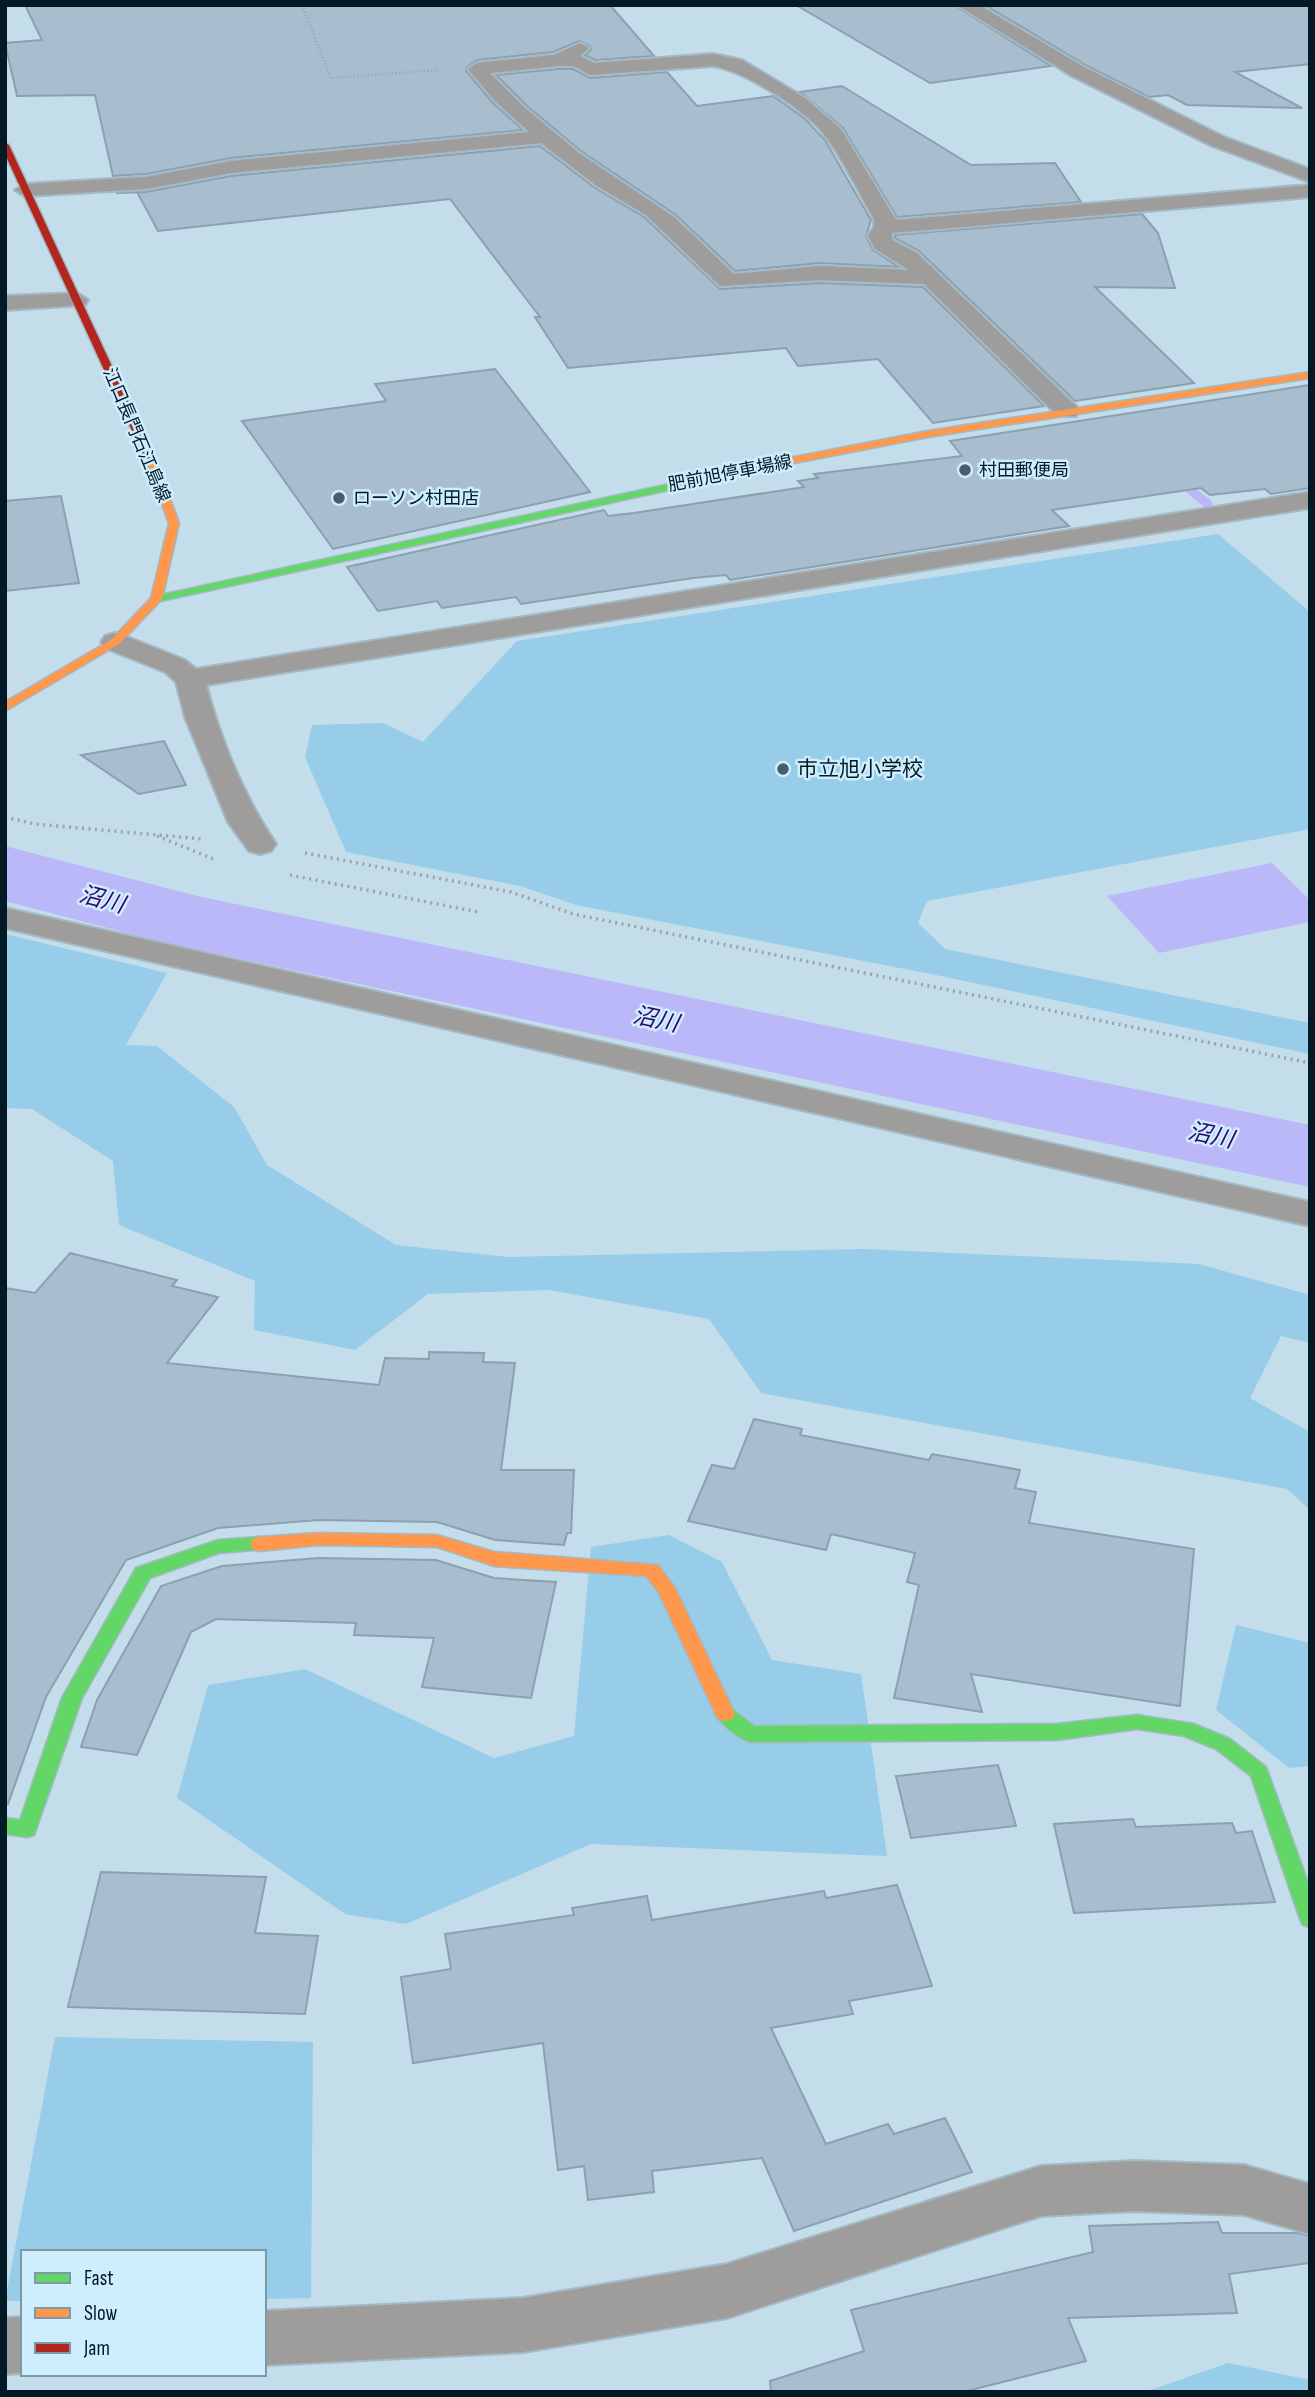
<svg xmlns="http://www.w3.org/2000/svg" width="1315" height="2397" font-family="'Sofia Sans Condensed','Noto Sans JP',sans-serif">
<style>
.green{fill:#97cde8}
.water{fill:#bbb8f9}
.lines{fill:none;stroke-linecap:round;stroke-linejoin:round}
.stream{fill:#bbb8f9;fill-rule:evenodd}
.river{fill:#bbb8f9;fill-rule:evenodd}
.building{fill:#a8bdce;stroke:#8ba0b1;stroke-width:2}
.street-casing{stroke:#a4b9c4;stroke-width:4}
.fast-casing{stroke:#a4b9c4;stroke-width:3}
.slow-casing{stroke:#a4b9c4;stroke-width:3}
.jam-casing{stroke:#a4b9c4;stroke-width:3}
.path-far1{stroke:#9aa3a8;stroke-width:2.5;stroke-dasharray:1 2.5;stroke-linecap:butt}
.path{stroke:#9aa3a8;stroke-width:3.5;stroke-dasharray:2 4.5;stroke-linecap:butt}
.street{fill:#9f9d9c;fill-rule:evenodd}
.fast{fill:#63d668;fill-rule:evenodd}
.slow{fill:#ff974d;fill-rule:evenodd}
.jam{fill:#b3261e;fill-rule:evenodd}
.poi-dot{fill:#465e6b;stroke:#ceedfd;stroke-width:2.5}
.labels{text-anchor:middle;stroke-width:5;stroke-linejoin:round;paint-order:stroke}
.far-street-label{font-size:18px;fill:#021a26;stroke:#ceedfd}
.far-poi-label{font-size:18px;fill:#021a26;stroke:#ceedfd;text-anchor:start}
.poi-label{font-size:21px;fill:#021a26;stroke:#ceedfd;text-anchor:start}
.water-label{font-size:23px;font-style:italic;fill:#31056d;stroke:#ceedfd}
</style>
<rect width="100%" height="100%" fill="#c3ddeb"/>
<g class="green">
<path d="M1218 534 1310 612V829L927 901 918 923 945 949 1310 1023V1054L936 975 576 905 520 886 346 852 305 757 312 725 383 723 423 742 517 641Z"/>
<path d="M5 934 167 973 126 1045 157 1046 234 1107 267 1165 396 1245 508 1257 864 1249 1199 1264 1310 1295V1343L1281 1336 1250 1398 1310 1432V1510L1287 1489 761 1393 709 1319 549 1290 428 1294 355 1350 254 1330 255 1281 119 1225 113 1161 32 1109 5 1108Z"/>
<path d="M669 1535 722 1562 772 1660 861 1674 887 1856 591 1844 406 1924 345 1914 177 1798 208 1685 305 1669 494 1758 574 1736 591 1547Z"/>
<path d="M1236 1625 1310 1643V1766L1289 1768 1216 1710Z"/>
<path d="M55 2037 313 2042 311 2298 264 2299V2252H23V2301H5Z"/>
<path d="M1228 2363 1310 2380V2392H1145Z"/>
</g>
<path class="water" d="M1272 863 1310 900V922L1159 953 1107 896Z"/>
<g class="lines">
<g class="stream">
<path d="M924 282 1047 402V406H1039L920 287 919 285Z"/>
<path d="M1172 471 1212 501V507H1204L1168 477 1166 475Z"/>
</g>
<path class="river" d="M5 846 197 896 1310 1125V1187L157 941 5 901Z"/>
</g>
<g class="building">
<path d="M25 5H610L654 56 595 60 585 55 591 50 590 46 579 41 553 52 477 60 467 67 466 71 493 103 523 130 231 158 146 174 113 176 95 95 17 96 5 43 42 40Z"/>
<path d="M796 5H954L1051 66 930 83Z"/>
<path d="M985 5H1310V64L1235 72 1302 108 1187 105 1168 95 1149 97 1087 66Z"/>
<path d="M558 69H573L590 78 667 72 697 106 773 96 804 118 825 140 871 220 866 236 873 250 899 267 820 263 735 271 676 215 581 151 527 106 496 75Z"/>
<path d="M842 86 971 165 1055 163 1081 202 897 217 843 128 800 92Z"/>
<path d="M540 146 595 188 644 217 720 289 820 283 923 287 1044 406 933 423 878 359 798 366 786 348 568 368 535 317H540L450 199 158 231 137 192 116 193 146 192 231 176Z"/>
<path d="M1142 214 1158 233 1175 288 1095 287 1194 383 1075 401 919 251 895 238V235Z"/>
<path d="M495 369 590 492 333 549 242 421 386 401 375 384Z"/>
<path d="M1310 385V488L1271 494 1265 489 1210 495 1201 488 1052 510 1069 526 730 580 726 575 693 578 521 604 516 597 442 608 437 601 378 611 347 567 604 510 608 516 634 513 804 487 798 481 818 478 814 474 962 456 950 441Z"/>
<path d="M61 496 79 583 5 591V501Z"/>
<path d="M164 741 186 785 139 794 81 755Z"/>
<path d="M70 1253 177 1280 172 1286 218 1297 167 1363 379 1385 385 1358 429 1359V1352L484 1353 483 1362 515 1363 501 1470H574L571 1533H567L564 1545 495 1540 437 1522 319 1520 218 1528 126 1560 46 1697 8 1804 5 1803V1288L35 1293Z"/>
<path d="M754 1419 802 1429 800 1435 929 1460 932 1454 1020 1470 1015 1488 1036 1492 1029 1523 1194 1549 1180 1706 971 1674 982 1712 894 1698 919 1585 907 1582 915 1553 831 1534 826 1550 688 1521 712 1465 734 1469Z"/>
<path d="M319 1558 436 1560 494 1578 556 1582 531 1698 422 1687 434 1638 354 1635 356 1623 216 1619 191 1632 137 1755 81 1747 97 1700 161 1586 222 1566Z"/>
<path d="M998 1765 1016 1826 911 1838 896 1776Z"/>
<path d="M1133 1819 1136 1827 1232 1823 1236 1833 1252 1831 1275 1902 1074 1913 1054 1824Z"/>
<path d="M101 1872 266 1877 255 1933 318 1936 305 2014 68 2007Z"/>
<path d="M897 1885 932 1986 849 2001 853 2014 771 2028 826 2144 888 2124 894 2134 945 2118 972 2172 794 2231 762 2158 652 2171 654 2192 588 2200 584 2166 558 2170 543 2043 413 2063 401 1977 451 1969 445 1934 574 1915 572 1908 647 1896 652 1920 824 1891 826 1898Z"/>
<path d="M1218 2222 1222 2233H1298L1310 2236V2263L1229 2274 1237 2313 1068 2318 1086 2361 963 2392H771L770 2381 864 2351 851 2310 1093 2252 1089 2226Z"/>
</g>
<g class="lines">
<g class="street-casing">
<g id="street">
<path d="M957 5H979L1086 68 1224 137 1310 169V182L1210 145 1072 76Z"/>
<path d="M580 43 589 48 580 56 594 63 713 54 742 60 805 98 841 129 896 220 1310 185V197L892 233V240L917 253 1076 406 1079 411 1076 416H1058L924 284 820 280 720 286 646 215 597 186 541 143 231 173 146 189 25 196 15 190 25 184 146 177 231 161 529 132 495 101 468 69 477 63 554 55ZM558 66H574L590 75 713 66C745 71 808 111 827 138 845 163 859 193 874 219V227L868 235 875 249 909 270 820 266 734 274 674 217 579 153 525 108 490 73Z"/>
<path d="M77 293 88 300 85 305 5 310V296Z"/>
<path d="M1310 492V508L206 685C221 740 244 797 276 844L271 851 260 854 249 851 228 822 185 717 176 682 165 672 105 648 101 642 105 636 115 633 125 636 185 660 196 669Z"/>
<path d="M5 908 1310 1202V1226L5 928Z"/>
<path d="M1134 2161 1244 2165 1310 2184V2234L1244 2215 1134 2211 1041 2216 727 2318 523 2352 264 2365V2311L523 2298 727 2264 1041 2166Z"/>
<path d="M23 2317V2373L5 2374V2318Z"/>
</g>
</g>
<g class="fast-casing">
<g id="fast">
<path d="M784 459 789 462 788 464 156 602 150 599 156 596Z"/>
<path d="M259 1537 265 1539 268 1544 265 1549 219 1553 150 1578 82 1698 34 1835 27 1837 5 1834V1818L20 1820 62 1698 136 1568 218 1540Z"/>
<path d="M725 1707 732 1709 754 1726 1057 1724 1137 1715 1194 1724 1230 1739 1266 1767 1310 1888V1927L1303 1925 1300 1919 1251 1776 1216 1749 1184 1736 1137 1729 1057 1740 750 1742C738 1738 722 1725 715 1714L718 1709Z"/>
</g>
</g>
<g class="slow-casing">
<g id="slow">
<path d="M1310 372V378L928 437 784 465 779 462 784 459 928 431Z"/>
<path d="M150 456 155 459 179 523 162 599 119 644 5 711V702L111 640 151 598 169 523 145 459Z"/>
<path d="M319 1533 437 1535 494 1552 658 1565 675 1588 735 1714 732 1719 725 1721 718 1719 658 1591 646 1576 494 1566 437 1547 319 1545 259 1551 253 1549 250 1544 253 1539 259 1537Z"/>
</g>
</g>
<g class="jam-casing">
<path id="jam" d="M5 143 9 145 155 459 154 461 145 459 5 154Z"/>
</g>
<path class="path-far1" d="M302 5 331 78 438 70"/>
<g class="path">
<path d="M5 817 35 824 202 839"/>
<path d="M157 836 216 860"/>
<path d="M305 853 511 892 573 914 1310 1063"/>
<path d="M290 875 478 912"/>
</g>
<use href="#street" class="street"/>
<use href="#fast" class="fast"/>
<use href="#slow" class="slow"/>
<use href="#jam" class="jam"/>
</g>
<g class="poi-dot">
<circle cx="965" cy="470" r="7"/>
<circle cx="339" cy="498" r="7"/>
<circle cx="783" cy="769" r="7"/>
</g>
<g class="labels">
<g class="far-street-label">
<text transform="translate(137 435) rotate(67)" y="6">江口長門石江島線</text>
<text transform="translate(730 473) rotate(-11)" y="6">肥前旭停車場線</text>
</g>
<g class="far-poi-label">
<text x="979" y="476">村田郵便局</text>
<text x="353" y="504">ローソン村田店</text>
</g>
<g class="poi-label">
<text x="797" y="776">市立旭小学校</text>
</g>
<g class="water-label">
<text transform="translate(102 899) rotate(15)" y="8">沼川</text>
<text transform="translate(656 1019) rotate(12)" y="8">沼川</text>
<text transform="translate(1211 1135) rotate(12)" y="8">沼川</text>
</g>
</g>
<rect width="1315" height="2397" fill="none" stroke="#021a26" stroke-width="14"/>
<rect x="21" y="2250" width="245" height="126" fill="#ceedfd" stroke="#7c99a7" stroke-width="2"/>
<rect x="35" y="2273" width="35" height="10" fill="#63d668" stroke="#7c99a7" stroke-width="2"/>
<text x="84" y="2285" font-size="21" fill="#021a26">Fast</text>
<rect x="35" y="2308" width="35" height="10" fill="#ff974d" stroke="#7c99a7" stroke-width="2"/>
<text x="84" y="2320" font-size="21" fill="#021a26">Slow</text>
<rect x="35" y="2343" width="35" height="10" fill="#b3261e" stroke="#7c99a7" stroke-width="2"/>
<text x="84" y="2355" font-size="21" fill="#021a26">Jam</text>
</svg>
